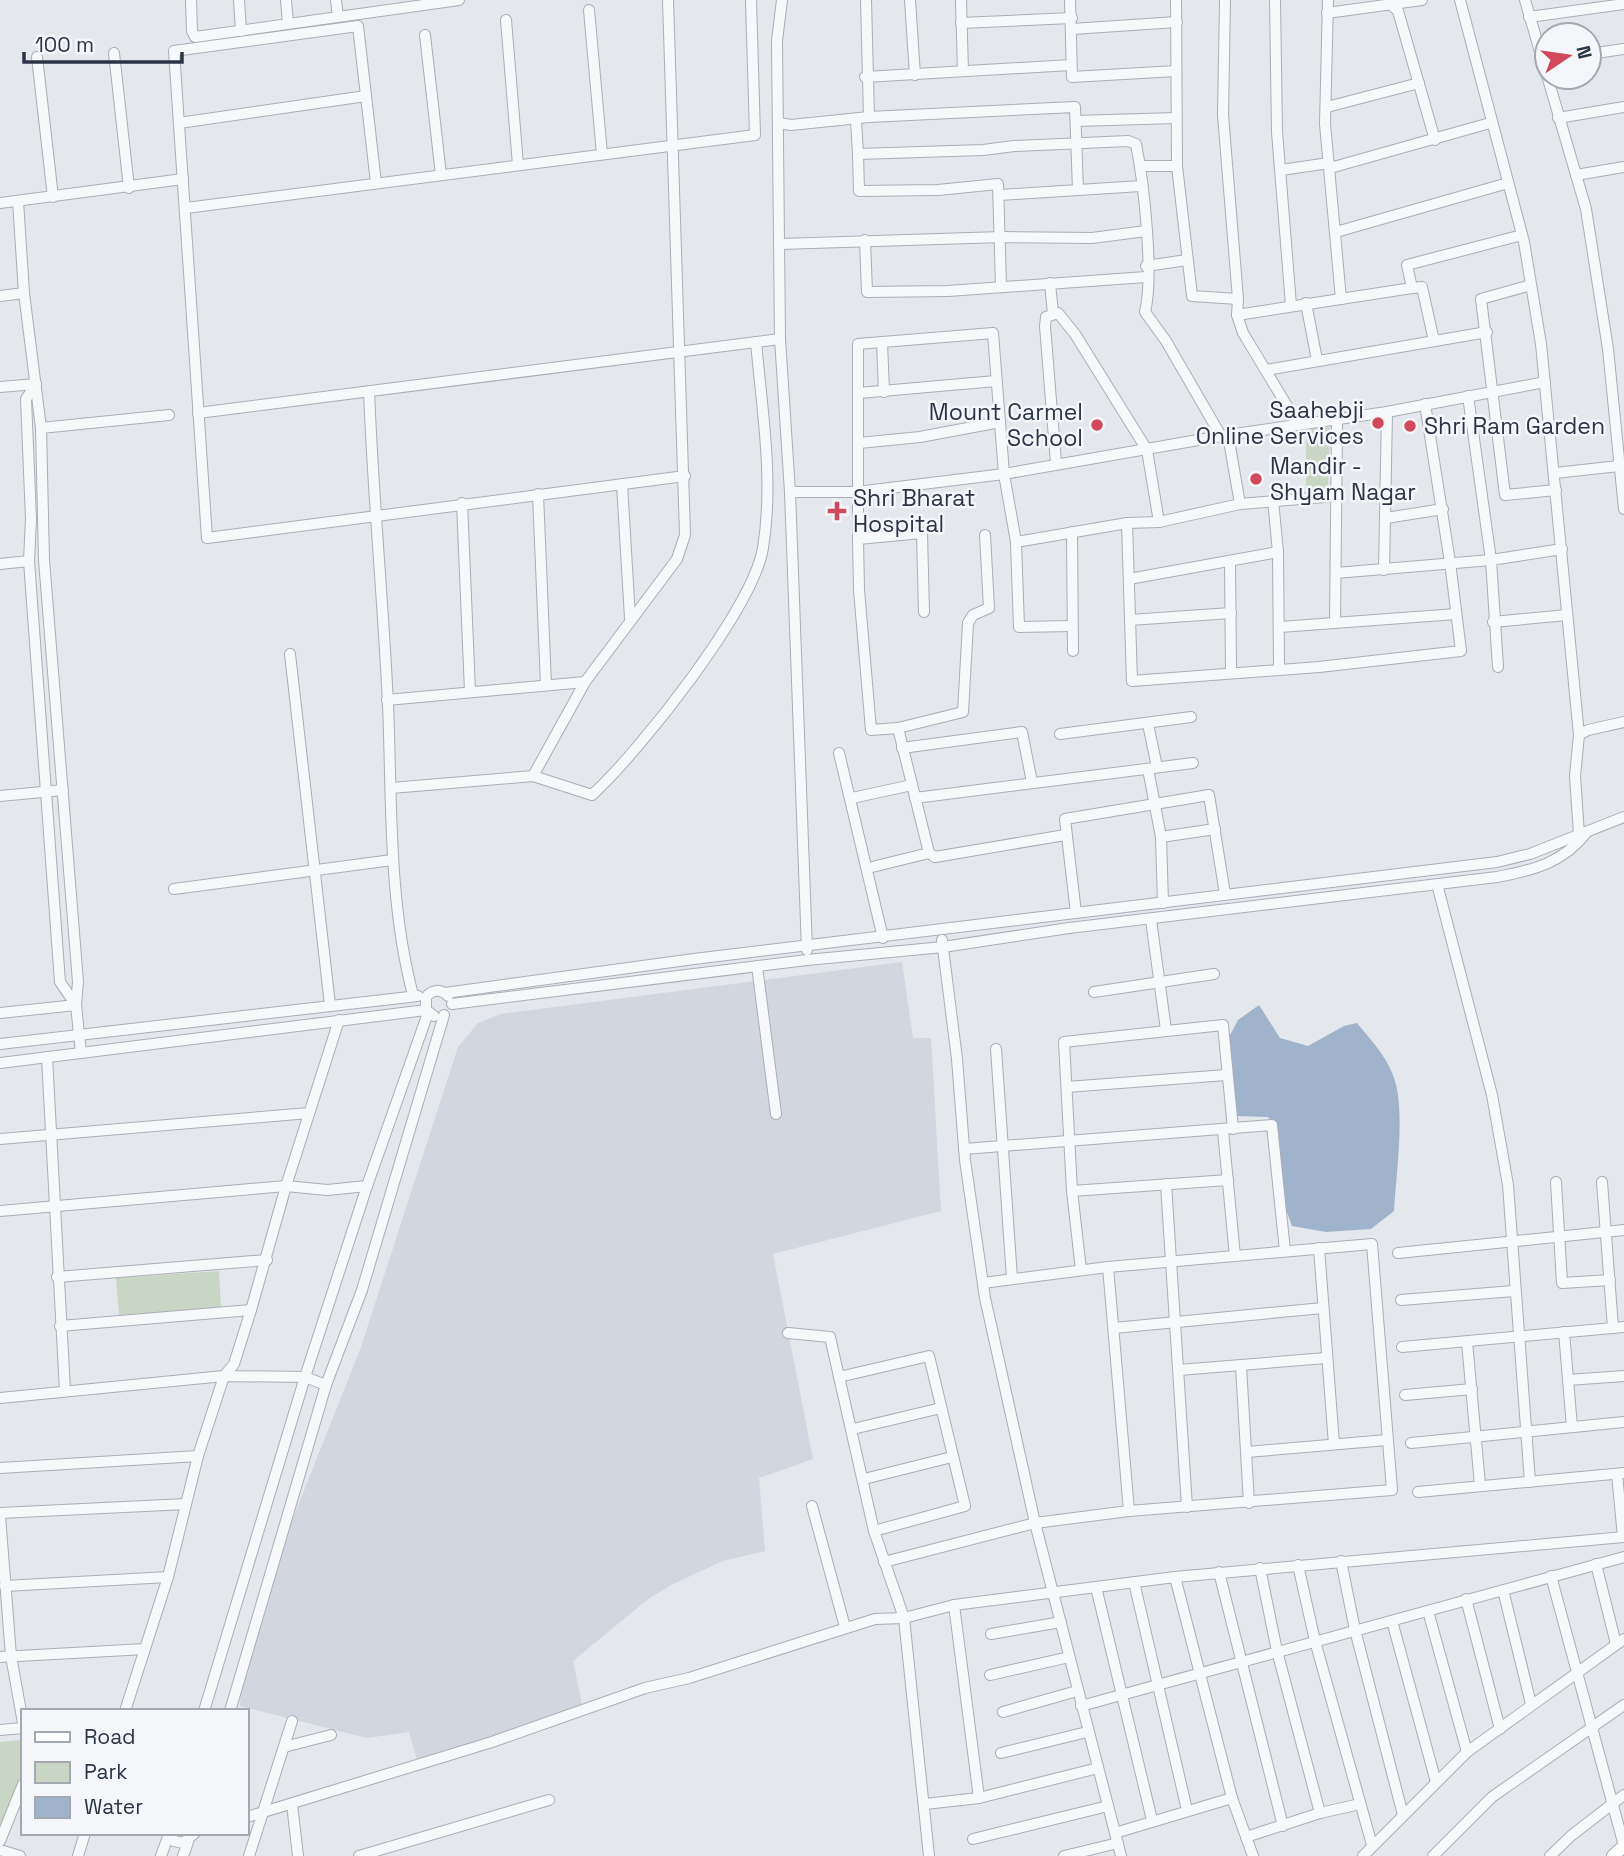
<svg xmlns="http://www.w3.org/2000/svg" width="1624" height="1856" font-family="'Space Grotesk',sans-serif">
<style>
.built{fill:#d2d6de}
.green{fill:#c9d6c5}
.water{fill:#9fb4cc}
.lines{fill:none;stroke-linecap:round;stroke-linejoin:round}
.minor-casing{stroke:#a9aeb7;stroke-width:12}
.major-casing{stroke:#a3abb8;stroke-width:14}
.minor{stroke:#f7f8fa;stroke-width:10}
.major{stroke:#fff;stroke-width:12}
.poi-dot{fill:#d1495b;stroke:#f4f6f9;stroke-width:2.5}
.labels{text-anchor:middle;stroke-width:5;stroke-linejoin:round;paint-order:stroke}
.poi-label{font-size:23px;fill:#2b3445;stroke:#f4f6f9;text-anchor:start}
</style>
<rect width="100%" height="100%" fill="#e4e7ec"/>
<path class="built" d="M902 962 913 1038H931L941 1211 773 1254 813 1459 759 1478 765 1551 723 1561 673 1584 648 1599 573 1661 583 1709 418 1763 409 1732 367 1738 240 1706 241 1688 290 1526 361 1347 458 1047 478 1023 501 1014Z"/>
<g class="green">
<path d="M1330 427 1328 489H1306V430Z"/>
<path d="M219 1271 221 1308 119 1315 116 1278Z"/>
<path d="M22 1740 23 1770 0 1826V1742Z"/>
</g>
<path class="water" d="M1259 1005 1280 1038 1308 1046 1344 1026 1357 1023C1371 1040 1389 1059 1395 1081 1405 1114 1396 1176 1394 1211L1371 1229 1326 1232 1292 1226 1282 1199 1276 1127 1268 1117 1236 1116 1229 1037 1238 1020Z"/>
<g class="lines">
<g class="minor-casing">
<g id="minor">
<path d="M191 0 192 31 195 37 459 0"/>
<path d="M239 0 241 31"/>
<path d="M286 0 288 23"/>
<path d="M336 0 338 17"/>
<path d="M782 0 777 41 780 339 790 492 807 950"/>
<path d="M866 0 869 117"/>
<path d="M910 0 915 75"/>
<path d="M961 0 963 71"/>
<path d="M1070 0 1072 77 1176 71"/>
<path d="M1176 0 1177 166 1192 296 1238 299"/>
<path d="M1225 0 1223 115 1238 299 1237 315"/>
<path d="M1275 0 1277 132 1291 305"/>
<path d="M1328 0 1325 124 1341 299"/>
<path d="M1460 0 1524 242 1541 344 1579 735"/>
<path d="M1525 0 1586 209 1608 349 1624 509"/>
<path d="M1389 3 1398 11 1435 140"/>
<path d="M589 10 602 154"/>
<path d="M1327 13 1422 0"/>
<path d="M1529 17 1624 4"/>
<path d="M506 20 518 165"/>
<path d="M961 23 1072 18"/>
<path d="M1072 29 1177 22"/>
<path d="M425 35 441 175"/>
<path d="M114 53 129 188"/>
<path d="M1589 54 1624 49"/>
<path d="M37 57 53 197"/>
<path d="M865 77 1071 65"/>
<path d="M1327 107 1419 83"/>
<path d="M1558 118 1624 107"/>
<path d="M856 121 858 154 983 150 1014 146 1128 141 1136 144C1144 184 1154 275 1145 312L1166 341 1221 436"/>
<path d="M1076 121 1176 118"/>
<path d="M179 123 366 96"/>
<path d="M779 123 791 125 869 117 1075 107 1078 190"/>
<path d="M858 154 859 191 938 190 998 184 1001 286"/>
<path d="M1140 166H1177"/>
<path d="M1330 168 1490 123"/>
<path d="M1281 170 1329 163"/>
<path d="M1576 175 1624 167"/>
<path d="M376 183 358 26 174 51 207 538 685 476"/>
<path d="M1000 195 1141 186"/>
<path d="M18 201 24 293 41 428 44 560 78 982 76 1005 81 1053"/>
<path d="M0 203 183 179"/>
<path d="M186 208 755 135 751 0"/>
<path d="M1336 232 1508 183"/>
<path d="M865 240 867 292 948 291 1146 277"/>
<path d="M780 244 1002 237 1092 238 1146 231"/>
<path d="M1146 266 1187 260"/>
<path d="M1050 283 1053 314"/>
<path d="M1531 285 1481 299 1505 495 1556 490"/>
<path d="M1412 288 1422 287 1434 341"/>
<path d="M0 296 24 293"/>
<path d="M1306 303 1317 360"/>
<path d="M882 342 884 392"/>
<path d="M1266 370 1487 332"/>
<path d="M36 384 26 399 31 519 29 561 60 982 76 1005"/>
<path d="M0 387 36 384"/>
<path d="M369 391C373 495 383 600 388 704 392 801 388 900 413 995"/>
<path d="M859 393 996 381"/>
<path d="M1468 396 1491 560 1498 667"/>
<path d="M198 413 780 339"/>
<path d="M1298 424 1243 333 1237 315 1412 288 1407 265 1522 235"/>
<path d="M41 428 169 415"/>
<path d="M1228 435 1240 504"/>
<path d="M859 443 920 437 1000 422"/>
<path d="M1056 463 1045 326 1046 317 1058 313 1075 334 1147 450 1159 522"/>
<path d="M1555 473 1619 466"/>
<path d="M622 484 630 618"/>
<path d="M790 492H857L1004 474 1221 436 1387 412 1545 382"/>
<path d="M538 494 546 685"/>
<path d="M1273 500 1278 552 1279 667"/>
<path d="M462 503 470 691"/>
<path d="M1386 518 1443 509"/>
<path d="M1127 523 1132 681 1319 667 1461 651 1450 562 1425 404"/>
<path d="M1072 532 1073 651"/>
<path d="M858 539V344L993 333 1004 474 1016 542 1019 627 1071 626"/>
<path d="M1016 542 1127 523 1159 522 1240 504 1337 496"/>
<path d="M1230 561 1231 671"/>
<path d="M0 564 29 561"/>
<path d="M1384 570 1387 412"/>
<path d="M1336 573 1491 560 1562 549"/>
<path d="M1129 579 1278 552"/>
<path d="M924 612 922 533 858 539 859 590 871 730 898 728 929 853"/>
<path d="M1130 620 1231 613"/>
<path d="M1493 622 1567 615"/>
<path d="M1335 623 1337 420"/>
<path d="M1280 627 1456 614"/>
<path d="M290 654 330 1005"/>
<path d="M387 700 585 682"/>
<path d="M1148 724 1157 767"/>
<path d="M898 728 963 712 968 623 973 615 989 608 985 535"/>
<path d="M1060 734 1191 717"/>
<path d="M902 748 1022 732 1032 782"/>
<path d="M839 753 883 938"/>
<path d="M1148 769 1161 837 1163 903"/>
<path d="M533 776 585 682 677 559 685 535 668 0"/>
<path d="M391 788 533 776 592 795C639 752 753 609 763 548 774 480 762 410 756 342"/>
<path d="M0 796 63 790"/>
<path d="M852 798 912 785"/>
<path d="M915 798 1193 763"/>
<path d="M1579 834 1575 776 1579 735 1588 730 1624 722"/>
<path d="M1161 837 1215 829"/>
<path d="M868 868 929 853 935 857 1065 835"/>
<path d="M1437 884 1492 1095 1508 1185 1530 1482"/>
<path d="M174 889 392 860"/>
<path d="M1076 913 1065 819 1209 795 1225 894"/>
<path d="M1151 920 1166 1030"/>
<path d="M942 940 957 1059 965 1160 985 1298 1035 1523 1121 1856"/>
<path d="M757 966 776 1114"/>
<path d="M1094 992 1214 974"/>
<path d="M445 993 694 959 1497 862 1530 854 1624 817"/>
<path d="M452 1004 807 960 943 947 1069 928 1497 877C1534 870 1563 863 1587 832"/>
<path d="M426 1010V997C433 989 441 989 448 996"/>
<path d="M0 1013 76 1005"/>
<path d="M0 1044 418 996"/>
<path d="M996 1049 1012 1278"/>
<path d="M47 1057 65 1391"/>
<path d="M0 1063 426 1010 434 1016"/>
<path d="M1067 1087 1226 1075"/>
<path d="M1223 1131 1235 1256"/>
<path d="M0 1139 309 1113"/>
<path d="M964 1149 1272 1125 1285 1251"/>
<path d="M1556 1182 1562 1283 1610 1280"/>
<path d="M1602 1182 1613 1328"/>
<path d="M1166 1184 1187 1507"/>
<path d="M1072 1191 1228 1180"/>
<path d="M0 1211 286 1186 327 1190 367 1186"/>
<path d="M1319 1248 1334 1444"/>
<path d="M1398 1253 1624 1230"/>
<path d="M1108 1267 1129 1511"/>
<path d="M1081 1270 1072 1191 1064 1042 1223 1025 1233 1129"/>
<path d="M57 1277 267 1260"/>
<path d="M1401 1300 1514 1291"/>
<path d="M60 1326 251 1310"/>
<path d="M1114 1328 1323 1308"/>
<path d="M1564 1332 1572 1427"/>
<path d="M788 1333 830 1337 874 1531 904 1618 929 1856"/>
<path d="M1467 1342 1480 1485"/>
<path d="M1402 1347 1624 1327"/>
<path d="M1241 1366 1249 1503"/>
<path d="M1179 1370 1326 1358"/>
<path d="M839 1377 929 1356 965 1506 874 1531"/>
<path d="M1568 1380 1624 1376"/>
<path d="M1405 1395 1472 1389"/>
<path d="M0 1398 224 1376 305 1377 326 1385"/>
<path d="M853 1429 941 1408"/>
<path d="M1411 1443 1624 1422"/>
<path d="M1247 1452 1387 1440"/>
<path d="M0 1468 198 1456"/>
<path d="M1617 1474 1623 1537"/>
<path d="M864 1479 952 1457"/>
<path d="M1418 1492 1624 1473"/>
<path d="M812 1506 845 1627"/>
<path d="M0 1513 186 1504"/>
<path d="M0 1516 11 1656 23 1723"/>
<path d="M1341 1561 1355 1630 1403 1815"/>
<path d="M884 1562 1035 1523 1129 1511 1392 1490 1372 1244 1108 1267 983 1283"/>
<path d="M1596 1564 1616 1644"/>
<path d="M1298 1565 1315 1641 1372 1845"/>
<path d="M1260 1568 1277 1651 1320 1813"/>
<path d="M1219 1572 1283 1826"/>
<path d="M1551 1576 1624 1846"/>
<path d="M1175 1577 1232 1798 1253 1856"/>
<path d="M1134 1582 1187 1810"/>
<path d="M5 1586 168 1577"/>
<path d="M1096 1587 1152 1820"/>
<path d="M1503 1590 1531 1704"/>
<path d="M1466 1599 1500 1729"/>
<path d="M954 1605 979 1798"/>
<path d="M1428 1611 1467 1752"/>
<path d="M1392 1621 1436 1782"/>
<path d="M991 1634 1061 1622"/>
<path d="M0 1657 145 1649"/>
<path d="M990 1675 1069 1657"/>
<path d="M1081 1706 1624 1557"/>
<path d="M125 1711 168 1577 198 1456 224 1376 234 1364 251 1310 286 1186 339 1020"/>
<path d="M204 1711 305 1377 367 1186 428 1013"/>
<path d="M230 1711 326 1385 362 1290 444 1015"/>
<path d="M1003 1712 1077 1691"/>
<path d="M0 1730 23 1728"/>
<path d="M284 1747 331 1735"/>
<path d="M1001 1753 1087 1732"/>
<path d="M292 1804 298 1856"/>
<path d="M925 1804 979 1798 1098 1768"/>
<path d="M247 1817 492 1742 645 1688 689 1678 875 1619 904 1618 954 1605 1175 1577 1624 1537"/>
<path d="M169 1833 174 1841 183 1843 195 1833"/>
<path d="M1115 1833 1232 1798"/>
<path d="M1246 1837 1320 1813 1360 1804"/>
<path d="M973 1839 1108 1806"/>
<path d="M0 1841 23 1784"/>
<path d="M0 1850 20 1856"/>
<path d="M78 1856 85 1833"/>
<path d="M161 1856 169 1834"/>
<path d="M183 1856 188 1842"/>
<path d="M249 1856 292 1721"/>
<path d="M359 1856 549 1800"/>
<path d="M1064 1856 1118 1843"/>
<path d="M1363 1856 1467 1752 1624 1639"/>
<path d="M1433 1856 1492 1797 1624 1705"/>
<path d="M1550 1856 1572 1835 1624 1795"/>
</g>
</g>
<g class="major-casing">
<path id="major" d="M1613 1856 1624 1846"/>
</g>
<use href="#minor" class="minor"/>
<use href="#major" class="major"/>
</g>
<g class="poi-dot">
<circle cx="1378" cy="423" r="7"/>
<circle cx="1097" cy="425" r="7"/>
<circle cx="1410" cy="426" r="7"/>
<circle cx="1256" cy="479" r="7"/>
<path d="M833.5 500.5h7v7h7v7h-7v7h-7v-7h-7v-7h7z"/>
</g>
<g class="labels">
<g class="poi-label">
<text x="1364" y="418" text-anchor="end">Saahebji<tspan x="1364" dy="26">Online Services</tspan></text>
<text x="1083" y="420" text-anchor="end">Mount Carmel<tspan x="1083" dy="26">School</tspan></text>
<text x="1424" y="434">Shri Ram Garden</text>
<text x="1270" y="474">Mandir -<tspan x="1270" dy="26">Shyam Nagar</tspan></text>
<text x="853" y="506">Shri Bharat<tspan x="853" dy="26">Hospital</tspan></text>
</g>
</g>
<rect x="21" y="1709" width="228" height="126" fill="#f4f6f9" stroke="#a4a8b1" stroke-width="2"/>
<rect x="35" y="1732" width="35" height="10" fill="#ffffff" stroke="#a4a8b1" stroke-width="2"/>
<text x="84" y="1744" font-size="21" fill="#2b3445">Road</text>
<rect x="35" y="1762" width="35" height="21" fill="#c9d6c5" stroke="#a4a8b1" stroke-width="2"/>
<text x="84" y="1779" font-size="21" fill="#2b3445">Park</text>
<rect x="35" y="1797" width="35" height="21" fill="#9fb4cc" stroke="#a4a8b1" stroke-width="2"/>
<text x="84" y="1814" font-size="21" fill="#2b3445">Water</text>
<g transform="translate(1568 56) rotate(77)"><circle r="33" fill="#f4f6f9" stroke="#a4a8b1" stroke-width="2"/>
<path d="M0-5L12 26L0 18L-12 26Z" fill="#d1495b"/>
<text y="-10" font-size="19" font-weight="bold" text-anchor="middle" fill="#2b3445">N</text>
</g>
<path d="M24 52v10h158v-10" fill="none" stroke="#2b3445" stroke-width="3.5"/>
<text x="35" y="52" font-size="21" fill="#2b3445" stroke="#f4f6f9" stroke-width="5" paint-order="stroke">100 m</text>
</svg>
